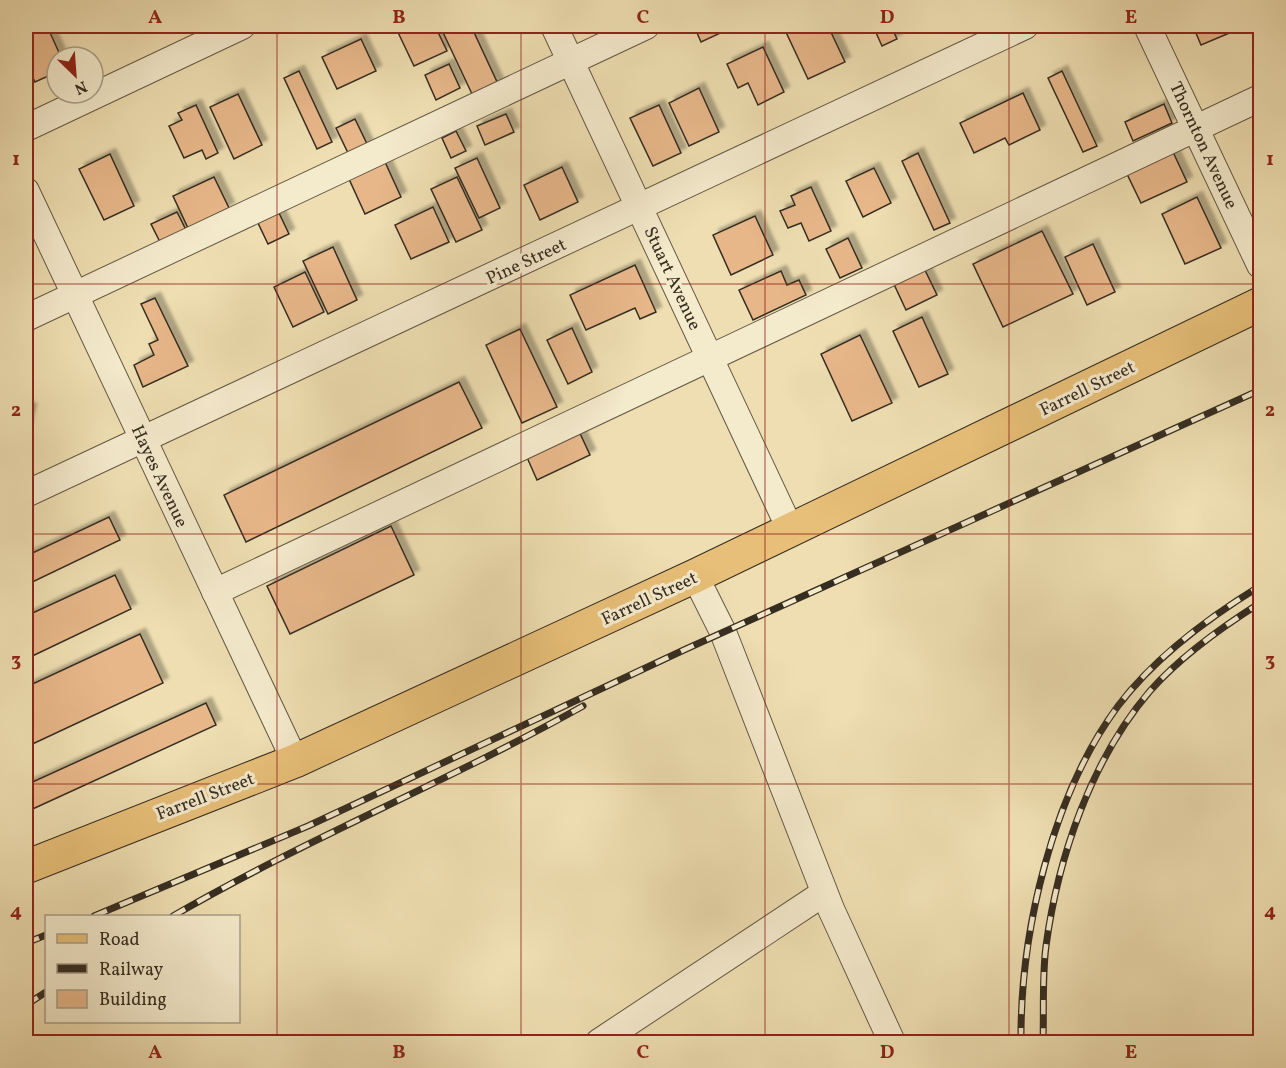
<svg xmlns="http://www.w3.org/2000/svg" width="1286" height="1068" font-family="Vollkorn,serif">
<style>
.building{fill:#e7b78a;stroke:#362d21;stroke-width:1.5;filter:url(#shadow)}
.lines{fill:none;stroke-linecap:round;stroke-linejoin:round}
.minor-casing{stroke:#645945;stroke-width:28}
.major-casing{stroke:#362d21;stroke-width:35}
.minor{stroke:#f4eacc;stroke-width:26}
.major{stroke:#e7bf78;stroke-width:33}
.rail-casing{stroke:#362d21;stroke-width:7}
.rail{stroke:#f4eacc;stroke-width:4.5;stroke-dasharray:14;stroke-linecap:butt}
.grid{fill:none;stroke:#8f2418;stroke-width:1.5;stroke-opacity:0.55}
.labels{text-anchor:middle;stroke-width:6;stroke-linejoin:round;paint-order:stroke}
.street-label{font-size:18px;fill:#362d21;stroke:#f4eacc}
.neatline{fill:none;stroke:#8f2418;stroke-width:2}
.grid-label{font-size:20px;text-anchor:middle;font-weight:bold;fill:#8f2418}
</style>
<defs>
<filter id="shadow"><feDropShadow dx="5.5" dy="-5.5" stdDeviation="1.5" flood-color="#0004"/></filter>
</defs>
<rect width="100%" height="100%" fill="#eedeb1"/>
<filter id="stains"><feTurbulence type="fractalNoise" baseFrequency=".00333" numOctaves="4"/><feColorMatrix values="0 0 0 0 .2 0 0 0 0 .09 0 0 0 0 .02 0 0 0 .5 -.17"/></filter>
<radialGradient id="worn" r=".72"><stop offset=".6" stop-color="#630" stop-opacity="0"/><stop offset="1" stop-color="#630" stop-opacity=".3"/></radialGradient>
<g class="building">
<path d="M26 26H47L61 57H57V72L35 82 26 63Z"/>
<path d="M115 26H130L117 31Z"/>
<path d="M395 26H435L447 51 414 66Z"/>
<path d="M440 26H471L498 84 473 96Z"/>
<path d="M485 26H501L488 32Z"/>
<path d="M694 26H725L727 30 701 42Z"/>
<path d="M794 26H828L845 62 808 79 785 30Z"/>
<path d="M858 26H891L897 39 882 46 873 26 861 32Z"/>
<path d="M1193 26H1246L1201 45Z"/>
<path d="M361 39 376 71 337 89 322 57Z"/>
<path d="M763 47 784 92 758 105 748 83 738 88 727 64Z"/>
<path d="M449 64 460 88 436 100 425 75Z"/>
<path d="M299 71 332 142 317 149 284 78Z"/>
<path d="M1062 71 1097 146 1083 152 1048 78Z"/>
<path d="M699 88 719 132 689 146 669 103Z"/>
<path d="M1023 93 1040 130 1009 145 1005 138 974 153 960 123Z"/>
<path d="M238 94 262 145 234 159 210 107Z"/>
<path d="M1164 104 1172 123 1133 141 1125 122Z"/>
<path d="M196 105 218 153 206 159 202 150 184 158 169 126 182 120 178 113Z"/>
<path d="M659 105 681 153 653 166 630 118Z"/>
<path d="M506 114 514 132 485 145 477 126Z"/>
<path d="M355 119 368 146 349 155 336 128Z"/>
<path d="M456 131 466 151 451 158 442 138Z"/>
<path d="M1173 152 1187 182 1141 203 1127 174Z"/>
<path d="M918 153 950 223 934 230 902 161Z"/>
<path d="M110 154 134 206 104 220 79 169Z"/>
<path d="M477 158 500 208 479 218 455 168Z"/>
<path d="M385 162 401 197 365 214 349 179Z"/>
<path d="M562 167 578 202 540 220 524 185Z"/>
<path d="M874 168 891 203 863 217 846 181Z"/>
<path d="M214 177 229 208 188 228 173 196Z"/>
<path d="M457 177 482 230 456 242 431 189Z"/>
<path d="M811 187 831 231 809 241 801 223 788 228 780 211 795 205 791 196Z"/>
<path d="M1197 197 1221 248 1185 264 1162 214Z"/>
<path d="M433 207 449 242 411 259 395 225Z"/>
<path d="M177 212 187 232 161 244 151 224Z"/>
<path d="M279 213 289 234 268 244 258 223Z"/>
<path d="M755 216 773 255 731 275 713 235Z"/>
<path d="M1042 231 1073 294 1003 327 973 264Z"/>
<path d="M848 238 862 268 840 278 826 249Z"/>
<path d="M1093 244 1115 292 1087 305 1065 257Z"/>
<path d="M333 247 357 300 328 314 303 261Z"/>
<path d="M635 265 656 312 640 319 635 308 586 330 570 295Z"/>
<path d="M923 266 937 295 906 310 892 280Z"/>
<path d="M781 271 787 285 799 280 806 295 753 320 739 290Z"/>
<path d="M305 272 324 312 293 327 274 287Z"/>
<path d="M155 298 188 366 143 387 134 365 154 355 149 344 158 340 141 304Z"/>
<path d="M922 317 948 374 919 387 893 331Z"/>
<path d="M572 328 592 372 568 384 547 340Z"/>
<path d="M520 329 557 407 522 423 486 345Z"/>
<path d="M860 335 892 403 852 421 821 354Z"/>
<path d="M459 382 482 428 246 542 224 495Z"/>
<path d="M26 408 31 409 26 430Z"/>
<path d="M578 429 590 455 537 480 525 453Z"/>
<path d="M109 517 120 540 26 585V556Z"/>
<path d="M391 526 414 575 290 634 267 586Z"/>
<path d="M115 575 131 609 26 659V616Z"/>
<path d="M140 634 163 683 26 747V687Z"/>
<path d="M206 703 216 725 26 812V785Z"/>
</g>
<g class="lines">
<g class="minor-casing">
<g id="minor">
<path d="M554 26 791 531"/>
<path d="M1147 26 1260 265"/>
<path d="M26 128 242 26"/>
<path d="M26 191 295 761"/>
<path d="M26 318 646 26"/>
<path d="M26 494 1025 26"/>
<path d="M695 576 723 632 831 909 892 1042"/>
<path d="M215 592 1260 98"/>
<path d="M599 1042 824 893"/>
</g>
</g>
<g class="major-casing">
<path id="major" d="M26 867 295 761 695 576 1260 304"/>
</g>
<use href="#minor" class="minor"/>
<use href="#major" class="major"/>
<g class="rail-casing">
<g id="rail">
<path d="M94 916 308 826 686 649 1260 390"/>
<path d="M173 916C306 839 449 781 583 706"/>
<path d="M26 943 46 935"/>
<path d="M26 1005 46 992"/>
<path d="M1021 1042C1020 933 1052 795 1118 706 1155 657 1208 618 1260 586"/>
<path d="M1043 1042C1044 1011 1042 977 1046 946 1058 857 1091 760 1150 691 1180 657 1222 627 1260 603"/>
</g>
</g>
<use href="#rail" class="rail"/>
</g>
<path class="grid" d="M277 26V1042M521 26V1042M765 26V1042M1009 26V1042M26 284H1260M26 534H1260M26 784H1260"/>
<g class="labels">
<g class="street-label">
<text transform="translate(1204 145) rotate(65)" y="6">Thornton Avenue</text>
<text transform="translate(526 261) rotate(-25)" y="6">Pine Street</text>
<text transform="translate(673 278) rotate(65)" y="6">Stuart Avenue</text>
<text transform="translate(1087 388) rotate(-26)" y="6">Farrell Street</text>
<text transform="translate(160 476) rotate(65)" y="6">Hayes Avenue</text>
<text transform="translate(649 598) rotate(-25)" y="6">Farrell Street</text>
<text transform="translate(205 796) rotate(-21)" y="6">Farrell Street</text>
</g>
</g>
<rect width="1286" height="1068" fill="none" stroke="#eedeb1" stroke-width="66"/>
<rect x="45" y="915" width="195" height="108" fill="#f4eacc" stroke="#a89e88" stroke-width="1.5"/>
<rect x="57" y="934" width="30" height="9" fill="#e7bf78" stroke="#a89e88" stroke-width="1.5"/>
<text x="99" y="945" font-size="18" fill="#362d21">Road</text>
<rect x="57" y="964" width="30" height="9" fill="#362d21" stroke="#a89e88" stroke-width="1.5"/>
<text x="99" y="975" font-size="18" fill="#362d21">Railway</text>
<rect x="57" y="990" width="30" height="18" fill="#e7b78a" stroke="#a89e88" stroke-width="1.5"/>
<text x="99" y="1005" font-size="18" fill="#362d21">Building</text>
<g transform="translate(75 75) rotate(155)"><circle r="28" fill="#f4eacc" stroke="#a89e88" stroke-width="1.5"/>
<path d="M0-4.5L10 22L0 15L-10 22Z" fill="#8f2418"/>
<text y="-9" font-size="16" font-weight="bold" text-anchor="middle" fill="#362d21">N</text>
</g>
<rect x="33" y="33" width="1220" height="1002" class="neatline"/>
<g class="grid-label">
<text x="155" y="23">A</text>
<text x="399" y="23">B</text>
<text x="643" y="23">C</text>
<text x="887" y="23">D</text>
<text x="1131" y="23">E</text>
<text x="16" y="165">1</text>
<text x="1270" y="165">1</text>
<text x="16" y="416">2</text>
<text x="1270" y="416">2</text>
<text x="16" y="666">3</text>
<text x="1270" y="666">3</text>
<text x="16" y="917">4</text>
<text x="1270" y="917">4</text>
<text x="155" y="1058">A</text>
<text x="399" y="1058">B</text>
<text x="643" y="1058">C</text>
<text x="887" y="1058">D</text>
<text x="1131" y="1058">E</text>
</g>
<rect width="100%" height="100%" filter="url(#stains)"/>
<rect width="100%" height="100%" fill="url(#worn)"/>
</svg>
